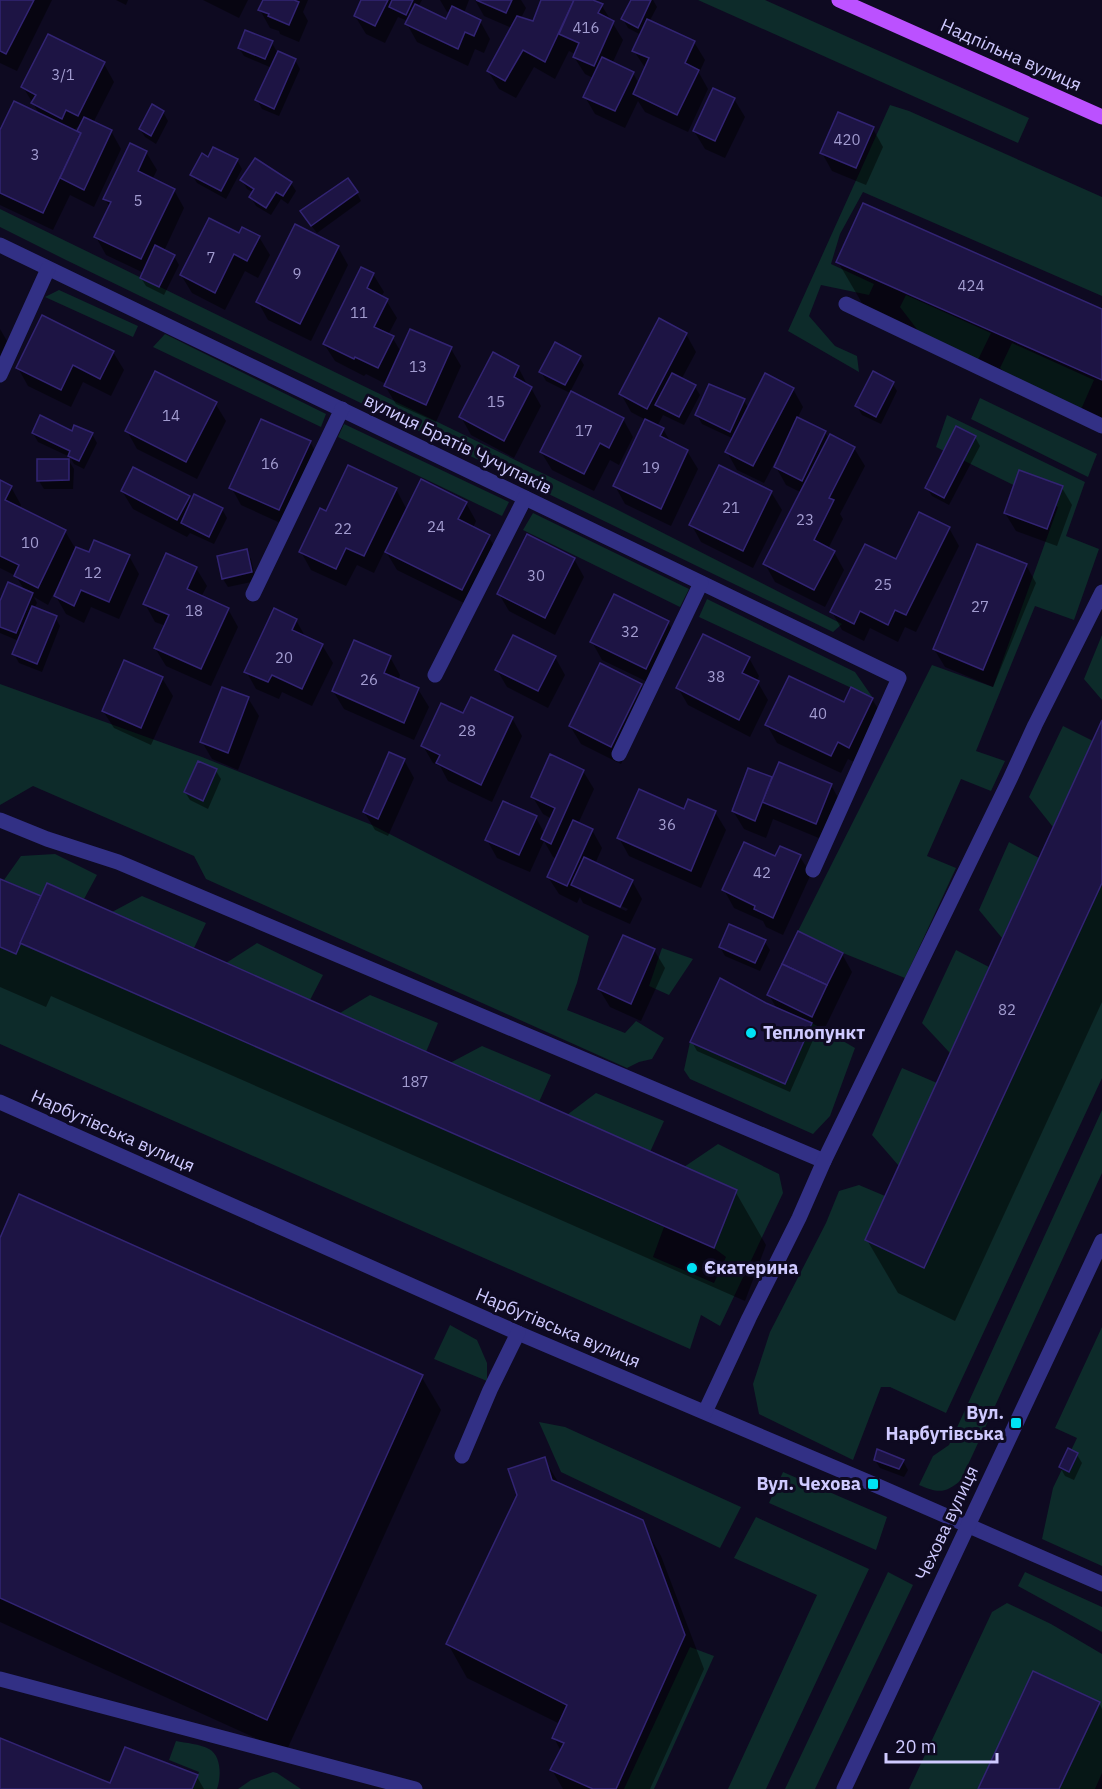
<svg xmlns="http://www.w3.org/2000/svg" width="1102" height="1789" font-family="'IBM Plex Sans',sans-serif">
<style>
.green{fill:#0d2b2a}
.shadow{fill:#0007;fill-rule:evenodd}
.building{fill:#1d1444;stroke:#322473;stroke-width:1.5}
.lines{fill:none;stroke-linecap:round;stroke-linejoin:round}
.minor{stroke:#323085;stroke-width:15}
.major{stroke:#bb51ff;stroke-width:15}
.poi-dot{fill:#00e2f5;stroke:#0e0a21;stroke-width:2}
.labels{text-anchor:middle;stroke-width:6;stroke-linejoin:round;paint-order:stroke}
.number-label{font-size:15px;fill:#a29cd0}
.street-label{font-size:18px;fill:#cfcaff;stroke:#0e0a21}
.poi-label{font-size:18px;font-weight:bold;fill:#cfcaff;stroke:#0e0a21;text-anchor:start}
</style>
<rect width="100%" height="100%" fill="#0e0a21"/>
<g class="green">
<path d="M698 0H765L1029 118 1018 143Z"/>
<path d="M890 105 909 111 1102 197V296L863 192 840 234 831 264 874 284 869 295 821 285 809 316 835 346 857 356 859 372 788 331Z"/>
<path d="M0 209 614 508 842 624 833 632 66 260 0 227Z"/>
<path d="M59 290 138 326 133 337 45 297Z"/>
<path d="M906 295 991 333 975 366 926 341 900 307Z"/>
<path d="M165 334 326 414 321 427 153 347Z"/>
<path d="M1012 343 1094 380 1079 414 1021 388 1000 368Z"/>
<path d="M980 398 1097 454 1088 477 971 419Z"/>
<path d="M947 415 1085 482 1066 536 1099 549 1074 620 1035 606 976 751 1005 761 991 791 961 779 927 856 956 868 905 978 843 953 798 931 932 665 993 687 1058 507 936 447Z"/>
<path d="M344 424 509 502 502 516 338 437Z"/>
<path d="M533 513 689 589 680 607 523 530Z"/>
<path d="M707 599 855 672 873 698 699 617Z"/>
<path d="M1102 635V700L1084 679Z"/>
<path d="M0 684 202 757 372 825 589 936 577 983 567 1010 625 1033 636 1021 664 1038 652 1059 639 1062 627 1068 206 879 194 856 33 786 0 805Z"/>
<path d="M1063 726 1093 741 1053 827 1029 797Z"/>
<path d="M1009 842 1039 858 1002 938 979 910Z"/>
<path d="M55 854 97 875 84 899 47 883 41 896 4 880 21 856Z"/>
<path d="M1102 883V1078L946 1413 890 1387H881L853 1460 759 1414 753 1384 770 1332 826 1223 839 1191 859 1185 885 1196 865 1240 924 1268Z"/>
<path d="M142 896 206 923 194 948 112 912Z"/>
<path d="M20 943 664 1227 653 1257 714 1283 726 1257 714 1248 736 1190 684 1167 718 1144 779 1174 783 1193 720 1326 701 1315 690 1349 0 1044V947L16 954Z"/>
<path d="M257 943 323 975 310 1000 226 963Z"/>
<path d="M662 948 693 959 669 995 649 986Z"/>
<path d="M956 950 989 967 950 1053 922 1023Z"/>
<path d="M370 995 438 1023 426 1052 340 1013Z"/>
<path d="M812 1023 855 1048 830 1116 813 1134 690 1079 684 1070 690 1042 785 1084Z"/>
<path d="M482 1046 551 1075 539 1102 450 1063Z"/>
<path d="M902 1068 937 1083 899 1166 872 1135Z"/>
<path d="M596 1093 664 1121 650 1152 567 1115Z"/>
<path d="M1102 1110V1173L961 1480C945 1494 938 1493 919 1485L933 1456 949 1445Z"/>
<path d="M450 1325 477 1340 487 1363V1381L434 1359Z"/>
<path d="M1102 1327V1566L1042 1539 1053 1488 1077 1438 1055 1428Z"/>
<path d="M539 1422 565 1427 741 1507 720 1548 561 1472Z"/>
<path d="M783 1472 887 1517 876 1550 769 1503Z"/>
<path d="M756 1517 869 1569 766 1789H728L817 1595 734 1558Z"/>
<path d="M888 1572 913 1585 815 1789H785Z"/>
<path d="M1025 1572 1102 1607V1632L1018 1586Z"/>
<path d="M1007 1603 1051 1624 1102 1654V1773L1095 1789H1059L1099 1702 1034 1671 978 1789H909L992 1612Z"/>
<path d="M690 1647 714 1656 654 1789H624Z"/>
<path d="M176 1741C186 1743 200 1744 209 1749 222 1756 221 1778 217 1789H192L199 1772 169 1760Z"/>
<path d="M273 1772 277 1773 301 1789H238L251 1780Z"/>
</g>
<g class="shadow">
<path d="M0 0H52L17 71 0 63Z"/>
<path d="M116 0H128L126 5Z"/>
<path d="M203 0H248L239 18Z"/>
<path d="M264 0H308L303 12 308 21 299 42 280 34 279 31 270 28 260 10Z"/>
<path d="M363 0H422L418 7 447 21 450 13 447 12 440 0H469L464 13 480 21 490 39 484 53 475 49 468 66 417 42 407 24 408 21 398 17 385 43 366 34 355 16Z"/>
<path d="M475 0H521L526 8 521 18 534 23 543 0H592L602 6 623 40 612 64 633 73 639 84 646 69 634 51 641 35 628 28 623 19 633 0H653L657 7 649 22 694 42 705 60 699 73 708 89 688 132 645 112 638 101 625 128 595 114 585 97 593 78 585 74 574 57 575 54 569 51 555 79 534 67 516 98 499 89 488 71 512 28 484 16Z"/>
<path d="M272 43 277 52 295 60 300 69 279 116 262 109 257 100 272 68 244 56 239 48Z"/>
<path d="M104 64 114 82 93 123 111 131 121 149 94 207 70 195 53 230 0 205V134L40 115 23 87ZM77 127 80 128 78 133 74 131Z"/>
<path d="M714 90 734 99 745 117 725 158 705 149 694 131Z"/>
<path d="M163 112 168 121 156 144 145 137 140 129Z"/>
<path d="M873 129 883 147 866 185 832 171 822 153Z"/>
<path d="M131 145 146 152 157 170 152 180 174 190 184 208 164 251 174 256 179 265 164 295 146 286 141 278 144 273 106 255 96 237 110 207 105 199Z"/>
<path d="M237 160 242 169 226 199 197 183 192 175Z"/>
<path d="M242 180 291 183 296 191 288 204 281 199 271 215 256 206 251 197 254 193 247 189Z"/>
<path d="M357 193 361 201 317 233 307 220Z"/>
<path d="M239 235 259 237 270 255 258 278 245 271 225 310 192 293 181 275Z"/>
<path d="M338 247 348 265 311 341 268 320 258 302Z"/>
<path d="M838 262 1102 311V419L869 315Z"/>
<path d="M373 274 384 292 381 297 386 300 397 318 388 335 392 337 401 352 451 349 461 366 436 422 396 404 385 386 386 384 366 374 364 376 335 361 324 344Z"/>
<path d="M0 329 7 341 0 356Z"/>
<path d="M686 334 696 352 681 380 695 387 700 395 684 425 663 415 657 427 663 429 671 443 687 451 698 469 671 526 625 504 615 486 646 420 631 412 621 394Z"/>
<path d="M113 352 124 370 111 396 83 382 71 407 28 386 18 368Z"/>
<path d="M579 357 584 365 570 392 623 419 633 437 619 465 610 460 594 491 552 470 541 452 572 394 546 381 541 372Z"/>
<path d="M518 367 528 386 531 388 541 406 514 458 471 435 461 417Z"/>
<path d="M892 383 897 391 881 424 862 415 857 406Z"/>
<path d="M793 389 803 407 797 419 825 432 829 439 854 448 865 466 840 514 843 519 828 549 834 552 844 570 825 607 775 582 765 564 802 493 786 485 776 467 780 457 778 456 764 483 737 470 727 452 734 439 702 424 697 415 744 401 749 409Z"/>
<path d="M215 403 226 421 197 479 137 449 127 431Z"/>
<path d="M33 433H72L92 434 97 443 84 469 74 464 70 457 38 442Z"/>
<path d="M975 437 980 446 949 505 932 496 927 488Z"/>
<path d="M310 442 320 460 289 527 241 505 231 487Z"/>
<path d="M69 461 74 469 73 489H44L39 481Z"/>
<path d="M0 482 11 487 21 505 19 509 65 531 75 548 89 554 129 556 139 574 119 619 91 607 84 623 66 614 54 593 48 605 34 597 37 603 34 609 55 617 60 626 42 672 19 663 14 654 19 641 0 633V605L25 591 16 576 0 568Z"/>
<path d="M1062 488 1072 505 1057 546 1016 531 1005 513Z"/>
<path d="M396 489 407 510 466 503 476 521 473 528 488 536 499 554 472 607 397 570 385 550 374 573 357 565 346 586 311 570 301 552 326 513Z"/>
<path d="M122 491 189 497 192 502 222 509 227 518 214 544 190 533 187 537 133 509Z"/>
<path d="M771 492 782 510 753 568 701 542 691 524Z"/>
<path d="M949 528 959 546 916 632 905 627 898 642 870 628 864 641 842 630 832 612 896 561Z"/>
<path d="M246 551 251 559 256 581 228 587 223 579Z"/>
<path d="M574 559 584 577 555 635 509 611 499 594Z"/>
<path d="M1026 565 1036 583 993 687 945 667 934 649Z"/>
<path d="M196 568 207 586 201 597 228 609 238 627 211 686 166 666 155 648 166 626 155 622 145 604Z"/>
<path d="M614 596 668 623 679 640 656 686 602 660 592 642Z"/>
<path d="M296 620 306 638 322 645 333 663 312 706 282 692 279 699 256 689 246 671Z"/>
<path d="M390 657 400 675 398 681 418 689 429 707 414 740 344 709 333 691Z"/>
<path d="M555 657 565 675 548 708 507 687 497 670Z"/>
<path d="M749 658 759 676 757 681 768 700 750 737 688 705 678 688Z"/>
<path d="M162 678 173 696 151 745 114 728 103 711Z"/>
<path d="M641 685 651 703 621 764 581 744 570 726Z"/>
<path d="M248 698 259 716 238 770 212 759 202 742Z"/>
<path d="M872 699 883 717 860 765 848 759 841 773 777 743 767 725 845 704Z"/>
<path d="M464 715 512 718 522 736 492 802 448 781 440 766 433 763 423 746Z"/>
<path d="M1102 724V1002L955 1321 898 1293 867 1240Z"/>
<path d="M404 760 414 778 388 836 375 830 364 812Z"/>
<path d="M749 770 773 779 831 785 841 803 826 841 773 819 766 838 744 829 733 811Z"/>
<path d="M216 771 221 779 208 809 190 800 185 792Z"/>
<path d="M583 771 594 789 578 824 592 830 602 848 595 864 632 881 642 899 630 924 583 903 580 897 577 903 559 894 548 877 557 859 553 857 544 841 530 872 497 858 487 840 536 818 545 834 552 819 543 814 532 796ZM586 890 628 909 626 911 586 893Z"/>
<path d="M715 812 726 830 701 888 629 856 619 838Z"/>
<path d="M781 848 800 857 811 874 783 935 766 927 763 921 734 908 724 890 776 858Z"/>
<path d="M0 880 735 1191 766 1245 745 1301 51 996 46 1007 0 987Z"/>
<path d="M765 942 770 950 760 971 725 956 720 947Z"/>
<path d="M654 950 665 968 641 1021 610 1007 599 989Z"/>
<path d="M842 954 852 972 822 1034 817 1031 790 1092 697 1051 692 1042 777 1009 769 995Z"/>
<path d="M0 1241 421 1376 441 1410 286 1752 0 1622Z"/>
<path d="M1077 1455 1082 1463 1074 1480 1065 1476 1060 1467Z"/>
<path d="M544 1459 560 1485 641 1521 661 1556 704 1669 650 1789H563L552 1770 561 1751 554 1738 560 1724 467 1678 448 1644Z"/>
<path d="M875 1460 903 1461 908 1470 904 1477 880 1468Z"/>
<path d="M1099 1703 1102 1709V1789H979Z"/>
<path d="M0 1739 111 1785 197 1777 204 1789H0Z"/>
</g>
<g class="building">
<path d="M0 0H34L6 54 0 51Z"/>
<path d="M263 0H294L299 2 289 25 268 16 269 14 258 10Z"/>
<path d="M361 0H388L375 26 354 16Z"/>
<path d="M392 0H413L406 15 389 7Z"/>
<path d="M476 0H512L506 13Z"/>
<path d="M541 0H574L545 62 523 50 505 81 487 71 517 16 533 21Z"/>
<path d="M574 0H593L603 4 598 13 614 21 594 66 573 57 579 43 559 34Z"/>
<path d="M631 0H651L638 28 621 19Z"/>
<path d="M415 4 446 19 452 6 481 20 474 36 465 32 458 49 405 24Z"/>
<path d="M647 19 695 41 685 63 699 70 677 115 633 94 649 58 632 51Z"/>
<path d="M245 30 273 41 265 59 238 48Z"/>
<path d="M48 34 105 62 78 116 66 110 62 119 31 103 36 95 21 87Z"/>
<path d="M278 51 296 59 274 109 255 100Z"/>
<path d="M602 57 634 72 615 111 583 97Z"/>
<path d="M713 88 735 98 715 141 693 131Z"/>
<path d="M14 101 81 133 43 213 0 193V130Z"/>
<path d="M152 104 164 111 151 136 139 129Z"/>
<path d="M838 112 874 127 856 168 820 153Z"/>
<path d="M84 117 112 130 84 190 60 178 81 133 77 131Z"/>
<path d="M130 143 147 151 138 171 175 189 141 259 94 237 111 202 103 199Z"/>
<path d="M213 147 238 159 221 191 190 175 202 153 208 157Z"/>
<path d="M255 158 292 182 283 196 276 192 266 208 249 197 254 189 240 180Z"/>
<path d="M348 178 358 192 311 226 300 211Z"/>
<path d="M863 203 1102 309V380L836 262Z"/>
<path d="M209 218 239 233 242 227 260 236 247 261 234 254 215 293 180 275Z"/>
<path d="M295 224 339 246 300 324 256 302Z"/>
<path d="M155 245 175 255 159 287 140 278Z"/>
<path d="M361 267 374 273 367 288 388 299 374 327 394 336 378 368 355 357 354 359 323 344Z"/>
<path d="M42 315 114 351 100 379 73 365 61 390 16 368Z"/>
<path d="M659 318 687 333 647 409 619 394Z"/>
<path d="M410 329 452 347 426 405 384 386Z"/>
<path d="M555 342 581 356 565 385 539 372Z"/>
<path d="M493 352 519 366 514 377 532 387 504 441 459 417Z"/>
<path d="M155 371 217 402 186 462 125 431Z"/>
<path d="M873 371 894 382 876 417 855 406Z"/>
<path d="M672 373 696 385 679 417 655 405Z"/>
<path d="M765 373 794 388 753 466 725 452Z"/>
<path d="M709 384 745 399 730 432 695 415Z"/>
<path d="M571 391 624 418 609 448 600 443 584 474 540 452Z"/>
<path d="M40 415 72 431 74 425 93 433 79 461 68 456 70 451 32 433Z"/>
<path d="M797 417 826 431 802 481 774 467Z"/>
<path d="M261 419 311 441 279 510 229 488Z"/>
<path d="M645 419 664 428 660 436 688 450 661 509 613 486Z"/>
<path d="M956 426 976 436 944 498 925 488Z"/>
<path d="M830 434 855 447 829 498 834 500 814 540 835 551 814 590 763 564Z"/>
<path d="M37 459H69V480L37 481Z"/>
<path d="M348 465 397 488 364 556 346 548 336 569 299 552 320 508 326 511Z"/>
<path d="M719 465 772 491 743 551 689 525Z"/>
<path d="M133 467 190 496 177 520 121 491Z"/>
<path d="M1019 470 1063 486 1047 529 1004 513Z"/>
<path d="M421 479 467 502 458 519 490 535 462 590 385 552Z"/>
<path d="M0 480 12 486 5 500 66 530 38 588 14 576 19 565 0 556Z"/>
<path d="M194 494 223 508 209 537 181 523Z"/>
<path d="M919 512 950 527 906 615 895 610 888 625 860 611 854 624 830 612 865 544 896 559Z"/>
<path d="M527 534 575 558 545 618 497 594Z"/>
<path d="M94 540 130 555 109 602 81 590 74 606 54 596 76 547 89 552Z"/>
<path d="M977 544 1027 564 983 670 933 649Z"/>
<path d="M247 549 252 572 222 579 217 556Z"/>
<path d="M166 553 197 567 187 589 229 608 201 669 154 648 169 615 143 604Z"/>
<path d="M8 582 33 593 16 633 0 627V601Z"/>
<path d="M614 594 669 621 646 669 590 642Z"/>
<path d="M32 606 57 616 37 664 12 654Z"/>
<path d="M274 608 297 619 292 630 323 644 302 689 272 675 268 682 244 672Z"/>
<path d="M703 634 750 657 742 673 759 681 739 720 676 688Z"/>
<path d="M513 635 556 656 538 691 495 670Z"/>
<path d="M354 640 391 656 384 673 419 688 404 723 332 691Z"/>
<path d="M124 660 163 677 141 728 102 711Z"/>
<path d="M600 663 642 684 611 747 569 726Z"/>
<path d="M789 676 844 702 851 687 873 698 849 748 838 742 831 756 765 725Z"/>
<path d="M222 687 249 697 228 753 200 742Z"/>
<path d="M471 697 513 717 481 785 436 763 440 755 421 746 441 703 463 713Z"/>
<path d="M1102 720V883L924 1268 865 1240Z"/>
<path d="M389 752 405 759 378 819 363 812Z"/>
<path d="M550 754 584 770 551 844 541 839 555 808 531 797Z"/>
<path d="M198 761 217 769 203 801 184 792Z"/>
<path d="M779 762 832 784 816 824 762 802Z"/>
<path d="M748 768 772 777 755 821 732 811Z"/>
<path d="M639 789 684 809 688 799 716 811 691 871 617 838Z"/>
<path d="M503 801 537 816 519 855 485 840Z"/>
<path d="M573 820 593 829 567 886 547 877Z"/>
<path d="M744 842 775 856 780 846 801 855 773 918 754 909 755 906 722 890Z"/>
<path d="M584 857 633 880 620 907 571 885Z"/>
<path d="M0 879 41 896 16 954 0 947Z"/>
<path d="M47 883 737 1190 714 1248 20 943Z"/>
<path d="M729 924 766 940 755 963 719 947Z"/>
<path d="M798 931 843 953 827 985 782 964Z"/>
<path d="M623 935 655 949 631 1004 598 989Z"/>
<path d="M782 964 827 985 812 1017 767 995Z"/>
<path d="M720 978 766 1003 812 1023 785 1084 690 1042Z"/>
<path d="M19 1194 423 1375 267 1720 0 1598V1238Z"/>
<path d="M1068 1448 1078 1453 1069 1472 1059 1467Z"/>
<path d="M877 1449 904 1460 899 1469 874 1460Z"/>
<path d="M545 1457 552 1480 643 1520 685 1635 616 1789H593L550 1770 564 1743 552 1738 567 1705 446 1644 517 1495 508 1469Z"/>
<path d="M1033 1671 1100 1702 1059 1789H978Z"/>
<path d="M0 1738 110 1783 125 1747 198 1775 192 1789H0Z"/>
</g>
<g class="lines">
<g class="minor">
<path d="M0 245 899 678 813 870"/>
<path d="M846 304 1102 426"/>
<path d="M0 375 48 269"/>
<path d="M253 594 342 409"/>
<path d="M435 675 525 498"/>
<path d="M619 754 701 583"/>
<path d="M0 820 47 839 118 862 824 1161"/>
<path d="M0 1102 518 1333 873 1484 1102 1584"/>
<path d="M705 1412 749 1318 799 1218 824 1161 1010 779 1035 725 1102 592"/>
<path d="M462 1456 490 1390 518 1333"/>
<path d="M0 1679 415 1789"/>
<path d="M844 1789 1102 1241"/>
</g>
<path class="major" d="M839 0 1102 117"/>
</g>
<g class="poi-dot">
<circle cx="751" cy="1033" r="6"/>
<circle cx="692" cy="1268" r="6"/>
<rect x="1010" y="1417" width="12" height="12" rx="3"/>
<rect x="867" y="1478" width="12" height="12" rx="3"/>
</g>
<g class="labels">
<g class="number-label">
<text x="586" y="33">416</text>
<text x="63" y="80">3/1</text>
<text x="847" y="145">420</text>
<text x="35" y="160">3</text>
<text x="138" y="206">5</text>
<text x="211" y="263">7</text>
<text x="297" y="279">9</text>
<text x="971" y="291">424</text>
<text x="359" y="318">11</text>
<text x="418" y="372">13</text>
<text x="496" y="407">15</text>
<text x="171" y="421">14</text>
<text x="584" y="436">17</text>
<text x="270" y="469">16</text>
<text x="651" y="473">19</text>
<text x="731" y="513">21</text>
<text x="805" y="525">23</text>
<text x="436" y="532">24</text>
<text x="343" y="534">22</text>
<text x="30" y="548">10</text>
<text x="93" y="578">12</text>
<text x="536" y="581">30</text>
<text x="883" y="590">25</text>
<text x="980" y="612">27</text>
<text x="194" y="616">18</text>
<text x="630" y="637">32</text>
<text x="284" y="663">20</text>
<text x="716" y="682">38</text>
<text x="369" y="685">26</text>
<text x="818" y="719">40</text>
<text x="467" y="736">28</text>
<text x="667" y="830">36</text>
<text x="762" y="878">42</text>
<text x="1007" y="1015">82</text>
<text x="415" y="1087">187</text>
</g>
<g class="street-label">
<text transform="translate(1011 55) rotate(24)" y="6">Надпільна вулиця</text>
<text transform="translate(458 444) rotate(26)" y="6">вулиця Братів Чучупаків</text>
<text transform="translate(113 1131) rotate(24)" y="6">Нарбутівська вулиця</text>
<text transform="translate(558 1328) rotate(23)" y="6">Нарбутівська вулиця</text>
<text transform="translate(947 1523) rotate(-65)" y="6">Чехова вулиця</text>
</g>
<g class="poi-label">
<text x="763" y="1039">Теплопункт</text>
<text x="704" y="1274">Єкатерина</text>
<text x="1004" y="1419" text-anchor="end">Вул.<tspan x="1004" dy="21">Нарбутівська</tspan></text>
<text x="861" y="1490" text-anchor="end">Вул. Чехова</text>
</g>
</g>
<path d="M886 1753v9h111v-9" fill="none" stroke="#cfcaff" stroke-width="3"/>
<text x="895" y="1753" font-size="18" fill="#cfcaff" stroke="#0e0a21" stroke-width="4.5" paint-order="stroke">20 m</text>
</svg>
